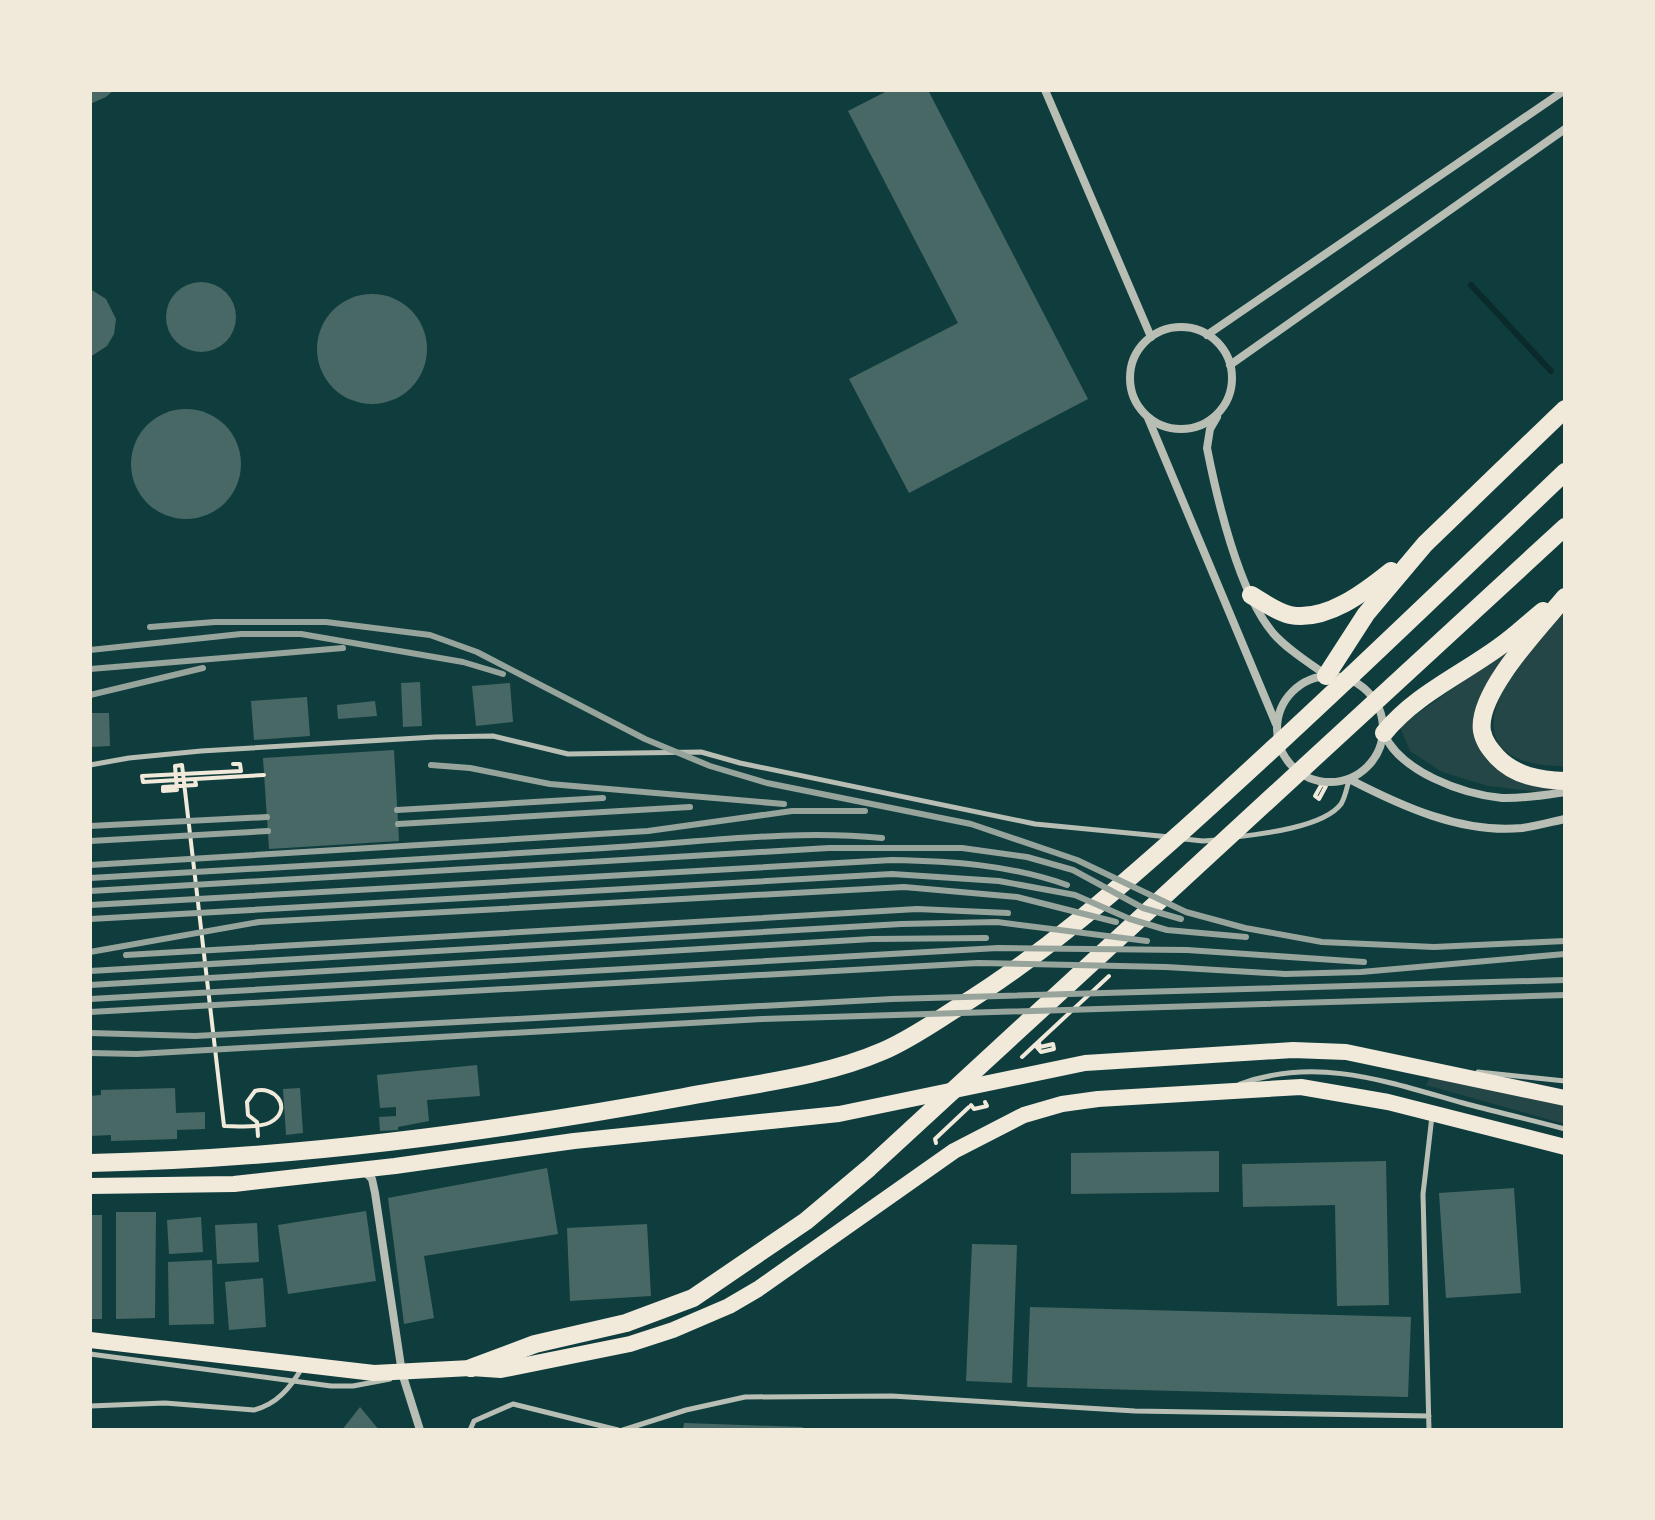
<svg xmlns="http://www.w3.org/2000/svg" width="1655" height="1520" font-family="Quicksand,sans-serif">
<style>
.green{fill:#244646}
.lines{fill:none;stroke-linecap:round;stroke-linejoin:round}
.stream{stroke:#0a2a2b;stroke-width:6}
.building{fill:#486865}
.path{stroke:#f1e9da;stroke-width:4}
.service{stroke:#b8beb3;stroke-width:5}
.minor{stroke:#b8beb3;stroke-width:8}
.trunk{stroke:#f1e9da;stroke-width:16}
.motorway{stroke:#f1e9da;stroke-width:18}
.rail{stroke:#97a49c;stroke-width:6}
</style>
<rect width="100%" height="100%" fill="#0f3d3e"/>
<g class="green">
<path d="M1565 612V766C1494 766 1475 734 1512 673 1525 651 1548 631 1565 612Z"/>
<path d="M1518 641 1488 685 1481 749 1565 787 1540 792 1488 786 1442 772 1410 751 1400 727C1439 697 1479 671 1518 641Z"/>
<path d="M1432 1074 1565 1104V1124L1426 1085Z"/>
</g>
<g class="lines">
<path class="stream" d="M1471 285 1551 371"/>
</g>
<g class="building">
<path d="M90 90H114L106 97 90 104Z"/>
<path d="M889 90H928L1088 399 909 493 849 379 958 323 848 111Z"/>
<circle cx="201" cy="317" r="35"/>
<path d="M90 289 106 299 116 319 114 334 107 346 90 357Z"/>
<circle cx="372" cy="349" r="55"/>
<circle cx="186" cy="464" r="55"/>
<path d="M420 682 422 726 403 727 401 683Z"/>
<path d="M510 683 513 722 476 726 472 686Z"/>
<path d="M307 697 310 736 254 740 251 701Z"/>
<path d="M375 701 377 716 338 719 337 705Z"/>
<path d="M90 713H109L110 746 90 747Z"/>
<path d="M394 750 399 841 269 849 263 758Z"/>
<path d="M477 1065 480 1096 427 1100 429 1121 398 1127V1130L380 1131 379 1117 396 1116V1107L380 1108 377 1075Z"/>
<path d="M175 1088 176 1113 205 1112V1129L177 1130V1139L111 1141V1135L90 1136V1096L101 1095V1090Z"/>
<path d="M300 1088 303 1133 286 1135 283 1089Z"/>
<path d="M1219 1151V1192L1071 1194V1153Z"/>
<path d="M1386 1161 1389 1305 1337 1306 1335 1205 1243 1207 1242 1164Z"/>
<path d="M547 1168 558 1234 424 1256 434 1318 404 1324 388 1198Z"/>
<path d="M1514 1188 1521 1293 1446 1298 1439 1193Z"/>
<path d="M366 1211 376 1281 288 1294 278 1225Z"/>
<path d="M116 1212H156L155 1318 116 1319Z"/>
<rect x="90" y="1215" width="12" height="104"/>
<path d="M201 1217 203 1252 169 1254 167 1220Z"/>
<path d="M257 1223 259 1262 217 1264 215 1225Z"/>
<path d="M647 1224 651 1296 570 1301 567 1228Z"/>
<path d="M972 1244 1017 1245 1012 1383 966 1381Z"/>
<path d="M212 1260 214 1324 169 1325 168 1262Z"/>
<path d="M263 1278 266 1327 229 1330 225 1282Z"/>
<path d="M1030 1307 1411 1317 1408 1397 1027 1387Z"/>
<path d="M360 1407 379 1430H342Z"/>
<path d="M684 1423 803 1427V1430H683Z"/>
</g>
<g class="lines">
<g class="path">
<path d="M233 764H240L241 771 142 776 143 782 264 775"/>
<path d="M195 780 196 785 163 787V791L177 790 175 766 182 765 224 1126C237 1126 263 1129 274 1120 292 1106 273 1085 255 1091L247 1102 248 1115 257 1122 258 1136"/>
<path d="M1317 782 1326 786 1319 799 1315 796 1323 782"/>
<path d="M1035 1045 1041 1052 1054 1049 1053 1044 1040 1047 1039 1043"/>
<path d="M1022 1057 1109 976"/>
<path d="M971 1105 974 1109 987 1106 985 1102"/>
<path d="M936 1143 935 1139 969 1107"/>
</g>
<g class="service">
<path d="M90 765 129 758 201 751 435 737 493 736 568 754 701 752 740 763 1035 824 1170 837"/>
<path d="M1235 837C1262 834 1324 827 1341 804 1345 798 1347 787 1349 780"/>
<path d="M1184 839 1203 841 1217 840"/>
<path d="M1478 1072 1565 1081"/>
<path d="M1240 1084C1317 1056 1388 1082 1463 1103 1497 1112 1531 1120 1565 1129"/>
<path d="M90 1354 331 1386H353L390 1379"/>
<path d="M90 1406 165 1403 254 1410C277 1404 290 1388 302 1368"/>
<path d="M470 1430 474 1421 513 1404 618 1430"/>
<path d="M623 1430 686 1410 745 1397 892 1396 1135 1411 1429 1416"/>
<path d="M1429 1430 1423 1194 1432 1116"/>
</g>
<g class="minor">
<path d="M1045 90 1151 337"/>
<circle cx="1181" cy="378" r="51"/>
<path d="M1207 335 1565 90"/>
<path d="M1230 365 1565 129"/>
<path d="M1217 417 1210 429 1207 448C1217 499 1239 593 1273 633 1288 650 1308 662 1326 675"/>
<path d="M1148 418 1276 724"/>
<circle cx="1330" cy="729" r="53"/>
<path d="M1384 734C1401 772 1462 794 1502 798 1522 799 1545 795 1565 792"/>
<path d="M1349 779C1401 806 1462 834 1522 828 1536 826 1551 822 1565 819"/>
<path d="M364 1171 372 1179 375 1193 402 1373 420 1430"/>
</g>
<g class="trunk">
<path d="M90 1186 234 1184 395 1166 574 1141 839 1114 1085 1063 1293 1050 1346 1052 1565 1098"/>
<path d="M90 1340 374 1373 471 1368 501 1370 630 1344 673 1330 729 1306 758 1289 954 1151 1024 1115 1062 1104 1098 1099 1301 1087 1388 1102 1565 1147"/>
</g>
<g class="motorway">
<path d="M1251 595C1262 601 1276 612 1290 615 1326 622 1365 592 1391 571"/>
<path d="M1565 597C1541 626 1476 693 1482 731 1484 742 1490 749 1497 757 1515 776 1540 780 1565 781"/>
<path d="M1326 676 1366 614 1425 544 1565 409"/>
<path d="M1384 733C1415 695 1459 676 1499 647 1514 637 1528 623 1543 611"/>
<path d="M90 1163C290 1159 487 1133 684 1097 750 1084 821 1078 883 1051 909 1040 933 1023 957 1008 1040 957 1112 894 1185 829 1314 713 1439 592 1565 472"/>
<path d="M471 1368 535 1344 626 1323 693 1298 806 1221 869 1168 1565 527"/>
</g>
<g class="rail">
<path d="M150 627 215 622H326L430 635 477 652 645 739 710 766 767 783 971 824 1077 860 1186 912 1245 928 1322 942 1434 947 1565 941"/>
<path d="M90 650 241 634H301L463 662 503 674"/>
<path d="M90 669 343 648"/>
<path d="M90 695 203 668"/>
<path d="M431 765 470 768 550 784 784 804"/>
<path d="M397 810 603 798"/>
<path d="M398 824 690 807"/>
<path d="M90 826 267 817"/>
<path d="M90 841 268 831"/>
<path d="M90 865 648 831 792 811H865"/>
<path d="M90 878C261 868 433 859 604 848 697 843 790 829 882 838"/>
<path d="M90 891 829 848H962L1027 857 1073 870 1143 908 1181 919"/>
<path d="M90 905 892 860C951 861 1011 865 1067 885"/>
<path d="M90 919 892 874 999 881 1075 895 1130 919 1167 930 1246 937"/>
<path d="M90 952 259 922 904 887 1017 897 1116 922"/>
<path d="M126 955 917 909 1008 913"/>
<path d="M90 971 901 924 997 922 1147 941"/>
<path d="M90 985 872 939 986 938"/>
<path d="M90 999 998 948 1187 950 1364 962"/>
<path d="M90 1012 978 963 1166 967 1285 974 1361 972 1565 954"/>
<path d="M90 1033 195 1036 892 999 1565 980"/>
<path d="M90 1053 137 1054 762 1019 1565 995"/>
</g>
</g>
<rect width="1655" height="1520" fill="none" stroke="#f1e9da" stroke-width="184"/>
</svg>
